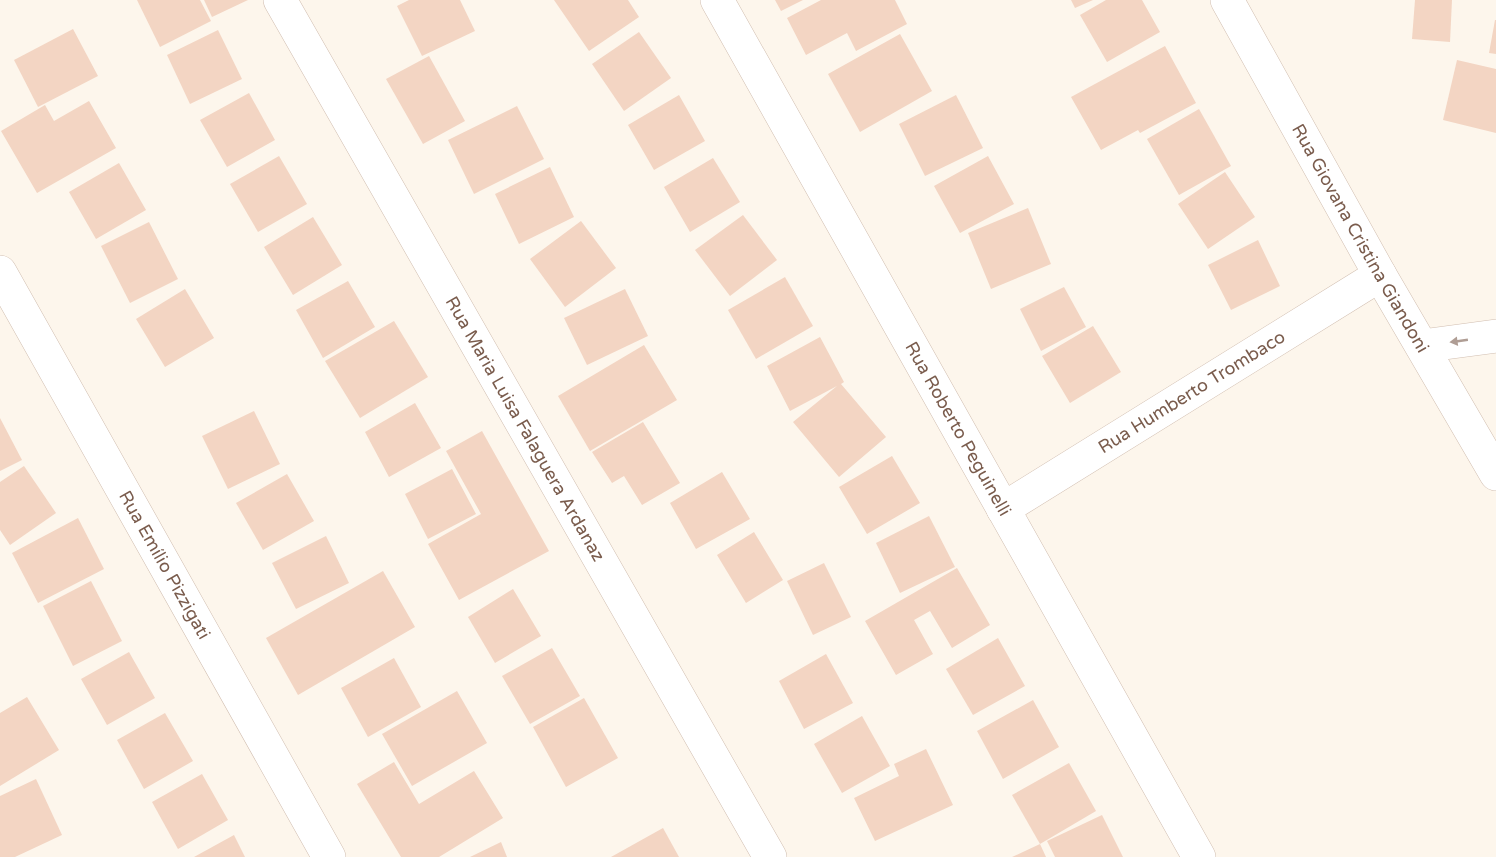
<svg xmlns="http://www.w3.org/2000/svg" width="1496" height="857" font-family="'Varela Round',sans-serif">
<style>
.building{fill:#f3d5c3}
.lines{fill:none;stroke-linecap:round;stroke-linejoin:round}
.street-casing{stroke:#d1beb0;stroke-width:34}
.street{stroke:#fff;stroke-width:33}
.oneway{fill:#af9d94}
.labels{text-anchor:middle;stroke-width:5;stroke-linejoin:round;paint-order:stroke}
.street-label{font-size:18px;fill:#7a5c4d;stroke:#fffaf3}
</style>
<rect width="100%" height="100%" fill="#fdf6ec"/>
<g class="building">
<path d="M137 0H200L211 21 160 47Z"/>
<path d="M204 0H248L212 17Z"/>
<path d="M409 0H460L475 31 422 56 397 6Z"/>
<path d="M554 0H628L639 17 589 51Z"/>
<path d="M775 0H803L781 11Z"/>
<path d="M821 0H895L907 24 856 51 847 33 806 55 787 18Z"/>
<path d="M1071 0H1093L1075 8Z"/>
<path d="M1106 0H1142L1160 32 1107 62 1080 15Z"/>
<path d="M1415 0H1452L1450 42 1412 39Z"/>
<path d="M1495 20H1496V54L1489 53Z"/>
<path d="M73 29 98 76 38 107 14 60Z"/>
<path d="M218 30 242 79 190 104 167 55Z"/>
<path d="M639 32 671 78 624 111 592 64Z"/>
<path d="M900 34 932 91 860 132 828 74Z"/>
<path d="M1165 46 1196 103 1140 133 1138 130 1101 150 1071 97Z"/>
<path d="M429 56 465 121 423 144 386 79Z"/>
<path d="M1457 60 1496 69V133L1443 120Z"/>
<path d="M249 93 275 140 227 167 200 120Z"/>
<path d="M679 95 705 141 654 170 628 125Z"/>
<path d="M956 95 983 148 925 176 899 124Z"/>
<path d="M89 101 116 148 37 193 1 131 45 105 54 121Z"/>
<path d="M517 106 544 159 474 194 448 140Z"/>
<path d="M1199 109 1231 166 1179 195 1147 139Z"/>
<path d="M279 156 307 204 258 232 230 184Z"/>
<path d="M988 156 1014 204 960 233 934 186Z"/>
<path d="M713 158 740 202 690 232 664 187Z"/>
<path d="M119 163 146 210 96 239 69 192Z"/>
<path d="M550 167 574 217 519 244 495 194Z"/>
<path d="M1225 172 1255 217 1208 249 1178 204Z"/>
<path d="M1028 208 1051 264 991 289 968 233Z"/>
<path d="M743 215 777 260 730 296 695 250Z"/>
<path d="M313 217 342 265 293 295 264 247Z"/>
<path d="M581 221 616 268 565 307 530 259Z"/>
<path d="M149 222 178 279 130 303 101 246Z"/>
<path d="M1258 240 1280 286 1231 310 1208 265Z"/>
<path d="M785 277 813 326 756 359 728 310Z"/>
<path d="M348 281 375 327 323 358 296 310Z"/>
<path d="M1064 287 1086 327 1041 351 1020 309Z"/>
<path d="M185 289 214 338 165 367 136 319Z"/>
<path d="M625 289 648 336 587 365 564 318Z"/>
<path d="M394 321 428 377 360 418 325 361Z"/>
<path d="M1093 326 1121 372 1070 403 1042 356Z"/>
<path d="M820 337 844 382 841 384 886 437 839 477 793 422 837 386 790 411 767 366Z"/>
<path d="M644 345 677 400 590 451 558 396Z"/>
<path d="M415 403 441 448 389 477 365 432Z"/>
<path d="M254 411 280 464 228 489 202 436Z"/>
<path d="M0 418 22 460 0 471Z"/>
<path d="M643 422 680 483 642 505 624 476 612 483 592 452Z"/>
<path d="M482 431 549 551 459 600 428 544 481 514 446 451Z"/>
<path d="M892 456 920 503 867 534 839 487Z"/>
<path d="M24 466 56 513 10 545 0 530V482Z"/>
<path d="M452 469 476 514 428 539 405 494Z"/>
<path d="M722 472 750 519 696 549 670 503Z"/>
<path d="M287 474 314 521 263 550 236 503Z"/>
<path d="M929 516 955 567 900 593 876 543Z"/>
<path d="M78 518 104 569 38 603 12 553Z"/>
<path d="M754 532 783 580 746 603 717 555Z"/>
<path d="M326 536 349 583 296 609 272 563Z"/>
<path d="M824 563 851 617 813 635 787 581Z"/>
<path d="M957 568 990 625 952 648 930 611 914 620 933 654 896 675 865 621Z"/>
<path d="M383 571 415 627 298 695 266 638Z"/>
<path d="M91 581 122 641 73 666 43 606Z"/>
<path d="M513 589 541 636 495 663 468 617Z"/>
<path d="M998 638 1025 686 973 715 946 669Z"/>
<path d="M552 648 580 696 530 724 502 676Z"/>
<path d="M129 652 155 698 107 725 81 679Z"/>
<path d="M826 654 853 703 804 729 779 681Z"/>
<path d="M394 658 421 707 368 737 341 688Z"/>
<path d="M457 691 487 743 412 786 382 734Z"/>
<path d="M27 697 59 750 0 786V713Z"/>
<path d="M584 698 618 758 566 787 533 727Z"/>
<path d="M1033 700 1059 747 1003 779 977 731Z"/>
<path d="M165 713 193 761 144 789 117 740Z"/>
<path d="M862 716 890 766 842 793 814 744Z"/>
<path d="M926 749 953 805 875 841 854 798 899 776 894 764Z"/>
<path d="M394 762 419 804 474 771 503 818 439 857H401L357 784Z"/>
<path d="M1069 763 1096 811 1040 844 1012 795Z"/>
<path d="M202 774 228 820 178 849 152 802Z"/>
<path d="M36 779 62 835 15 857H0V796Z"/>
<path d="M1102 815 1123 857H1055L1047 841Z"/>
<path d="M663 828 679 857H611Z"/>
<path d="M234 835 245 857H194Z"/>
<path d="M501 842 507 857H470Z"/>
<path d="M1040 844 1046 857H1012Z"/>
</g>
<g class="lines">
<g class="street-casing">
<g id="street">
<path id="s1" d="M280 0 770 857"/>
<path id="s2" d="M717 0 1199 857"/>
<path id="s3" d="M1227 0 1380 275 1496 474"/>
<path id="s4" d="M0 272 329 857"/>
<path d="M1422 346 1496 336"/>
<path id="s5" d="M1003 509 1380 275"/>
</g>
</g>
<use href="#street" class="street"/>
</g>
<defs><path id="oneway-solid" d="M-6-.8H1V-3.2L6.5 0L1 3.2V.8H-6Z" transform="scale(1.5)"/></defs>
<use class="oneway" href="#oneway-solid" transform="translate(1459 341) rotate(172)"/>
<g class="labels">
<g class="street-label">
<text dy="6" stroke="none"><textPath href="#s3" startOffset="273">Rua Giovana Cristina Giandoni</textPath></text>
<text dy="6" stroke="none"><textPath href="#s5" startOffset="222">Rua Humberto Trombaco</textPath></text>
<text dy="6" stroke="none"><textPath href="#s1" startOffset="494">Rua Maria Luisa Falaguera Ardanaz</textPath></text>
<text dy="6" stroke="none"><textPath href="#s2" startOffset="492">Rua Roberto Peguinelli</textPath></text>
<text dy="6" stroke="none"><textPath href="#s4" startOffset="336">Rua Emílio Pizzigati</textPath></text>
</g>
</g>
</svg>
